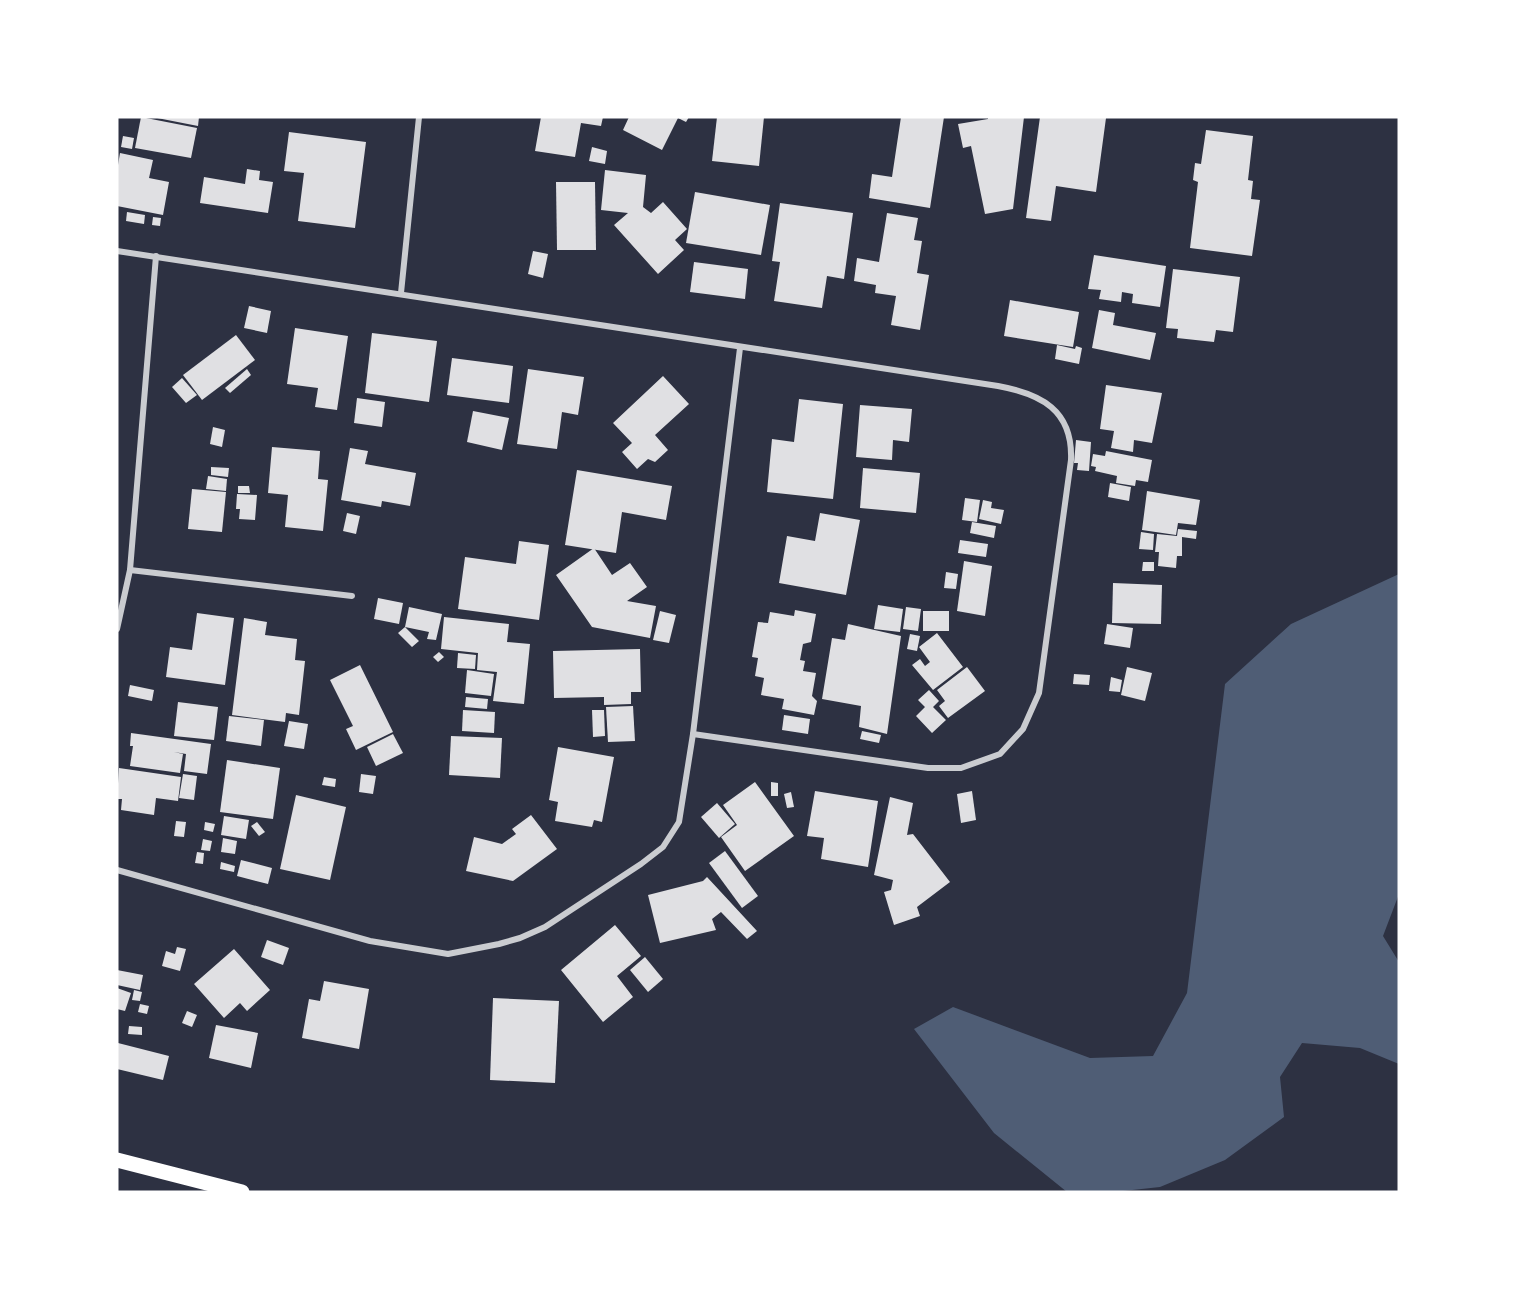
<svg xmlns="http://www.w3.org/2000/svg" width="1516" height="1309" font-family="Arial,sans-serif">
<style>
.water{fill:#4f5d75}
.building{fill:#e0e0e3}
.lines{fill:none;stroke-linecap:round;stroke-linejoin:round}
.minor{stroke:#caccd0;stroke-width:6}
.primary{stroke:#fff;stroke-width:15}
</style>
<rect width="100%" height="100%" fill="#2d3142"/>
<path class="water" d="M1399 574V894L1383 936 1399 962V1064L1360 1048 1302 1043 1280 1077 1284 1117 1225 1160 1160 1187 1114 1192H1067L994 1133 914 1029 953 1007 1090 1058 1153 1056 1187 993 1225 684 1291 624Z"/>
<g class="building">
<path d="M141 117 197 128 191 158 135 148Z"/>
<path d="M152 117H199L198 126Z"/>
<path d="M541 117H603L601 126 581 123 575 157 535 151Z"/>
<path d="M629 117H689L686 122 678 118 662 150 623 130Z"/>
<path d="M717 117H764L759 166 712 161Z"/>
<path d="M901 117H944L930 208 869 198 872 174 892 177Z"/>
<path d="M988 117H1024L1013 209 985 214 971 146 963 148 958 124 988 119Z"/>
<path d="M1040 117 1106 118 1096 192 1056 186 1051 221 1026 218Z"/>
<path d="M1206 130 1253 136 1248 180 1253 181 1251 199 1260 200 1252 256 1190 248 1198 182 1193 180 1195 163 1201 164Z"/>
<path d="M289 132 366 142 355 228 298 221 304 173 284 171Z"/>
<path d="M123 136 134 138 132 149 121 147Z"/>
<path d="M592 147 607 151 605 164 589 161Z"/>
<path d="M120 153 153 160 149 178 169 182 163 215 117 206V171Z"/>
<path d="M247 169 260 171 259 180 273 182 268 213 200 203 204 177 245 184Z"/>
<path d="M605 170 646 175 643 207 651 213 663 202 687 229 675 240 684 250 658 274 614 225 628 213 601 210Z"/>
<path d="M556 182H595L596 250H557Z"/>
<path d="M695 192 770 205 761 255 686 243Z"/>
<path d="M780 203 853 213 844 279 827 276 822 308 774 301 780 262 772 261Z"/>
<path d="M127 212 145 215 144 224 126 221Z"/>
<path d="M887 213 918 218 914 240 922 241 917 273 929 275 920 330 891 325 896 296 875 293 876 285 854 281 857 258 879 262Z"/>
<path d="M153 217 161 218 160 226 152 225Z"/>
<path d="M533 251 548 254 543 278 528 274Z"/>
<path d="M1094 255 1166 266 1160 307 1132 303 1133 294 1122 292 1121 302 1099 299 1101 290 1088 289Z"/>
<path d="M694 262 748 269 745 299 690 292Z"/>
<path d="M1173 269 1240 277 1233 332 1216 330 1214 342 1177 338 1178 329 1166 328Z"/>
<path d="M1010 300 1079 312 1073 347 1004 336Z"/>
<path d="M249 306 271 311 267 333 244 328Z"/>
<path d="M1099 310 1115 313 1113 325 1156 333 1150 360 1092 348Z"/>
<path d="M295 328 348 336 337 410 315 407 318 388 287 384Z"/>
<path d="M372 333 437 341 429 402 365 393Z"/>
<path d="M236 335 255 360 202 400 183 375Z"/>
<path d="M1057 345 1075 349 1076 346 1082 348 1079 364 1055 359Z"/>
<path d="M452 358 513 366 509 403 447 395Z"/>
<path d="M247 369 251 375 230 393 225 388Z"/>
<path d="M528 369 584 377 578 415 562 412 557 449 517 444Z"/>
<path d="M663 376 689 404 655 435 668 450 655 462 648 459 637 469 622 452 632 443 613 423Z"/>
<path d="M182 378 197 395 186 403 172 387Z"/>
<path d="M1106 385 1162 393 1152 443 1134 440 1133 452 1111 448 1114 431 1100 429Z"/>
<path d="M357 398 385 402 382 427 354 423Z"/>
<path d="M799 399 843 404 833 499 767 492 772 439 794 442Z"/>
<path d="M860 405 912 409 909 442 893 440 892 460 856 457Z"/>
<path d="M473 411 509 418 502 450 467 442Z"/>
<path d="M213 427 225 430 222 447 210 444Z"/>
<path d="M1076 440 1091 442 1089 471 1077 470 1078 463H1074Z"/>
<path d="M272 447 320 451 318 479 328 480 323 531 285 527 288 495 268 493Z"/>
<path d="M350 448 368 451 365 464 416 473 410 506 382 501 381 507 341 500Z"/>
<path d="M1106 451 1152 460 1148 482 1136 480 1135 486 1116 483 1117 476 1095 471 1096 467 1091 466 1093 454 1105 456Z"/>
<path d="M211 467 229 468 228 477 211 475Z"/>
<path d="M863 468 920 473 916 513 860 508Z"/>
<path d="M577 470 672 486 666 520 622 512 616 553 565 545Z"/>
<path d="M208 476 227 479 226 491 206 489Z"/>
<path d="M1110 483 1131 487 1129 501 1108 497Z"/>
<path d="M238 486H249L250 493H238Z"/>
<path d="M192 489 226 492 222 532 188 529Z"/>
<path d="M1147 491 1200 500 1196 525 1178 523 1176 535 1142 530Z"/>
<path d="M237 494 257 495 255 520 239 519 240 509H236Z"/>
<path d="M965 498 980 500 977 522 962 520Z"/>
<path d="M983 500 992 502 991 508 1004 510 1001 524 979 519Z"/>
<path d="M347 513 360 516 356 534 343 531Z"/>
<path d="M820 513 860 520 846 595 779 583 787 536 815 541Z"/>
<path d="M972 522 996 526 994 538 970 533Z"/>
<path d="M1178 529 1197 531 1196 539 1182 537V556H1177L1176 568 1158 566 1159 552H1155L1157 534 1177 536Z"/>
<path d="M1141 532 1154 534 1153 550 1139 549Z"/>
<path d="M960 540 988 544 986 557 958 553Z"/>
<path d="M519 541 549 545 539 620 458 609 465 557 516 564Z"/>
<path d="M594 548 612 575 630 563 647 587 627 601 656 606 650 638 592 627 556 575Z"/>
<path d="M964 561 992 566 985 616 957 611Z"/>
<path d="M1143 562H1154V571H1142Z"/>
<path d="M946 572 958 574 956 589 944 588Z"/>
<path d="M1113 583 1162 585 1161 624 1112 623Z"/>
<path d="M378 598 403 603 399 624 374 619Z"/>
<path d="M878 605 903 609 900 632 874 629Z"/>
<path d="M409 607 442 614 436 640 427 639 429 632 405 627 419 641 412 647 398 633 405 627Z"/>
<path d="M906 607 921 609 918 631 903 629Z"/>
<path d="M795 610 816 614 811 642 803 644 800 660 805 661 803 671 816 673 812 696 817 701 814 715 782 709 784 699 761 695 764 678 755 676 758 658 752 657 758 622 768 623 770 612 794 616Z"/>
<path d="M660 611 676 615 669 643 653 640Z"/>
<rect x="923" y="611" width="26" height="20"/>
<path d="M197 613 234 618 225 685 166 677 170 647 192 650Z"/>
<path d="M444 617 509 624 507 642 530 644 524 704 493 701 497 672 477 670 478 653 441 649Z"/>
<path d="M244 618 267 622 265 635 297 639 295 660 305 661 299 715 286 713 285 722 232 715Z"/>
<path d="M848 624 901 636 887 734 859 727 861 706 822 699 832 638 845 640Z"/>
<path d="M1107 624 1133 628 1130 648 1104 644Z"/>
<path d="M937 633 963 667 933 690 912 665 920 659 925 666 930 662 919 647Z"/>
<path d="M910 634 920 636 917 651 907 649Z"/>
<path d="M640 649 641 692H631V704L604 705V697L554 698 553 651Z"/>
<path d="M439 652 444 657 438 662 433 657Z"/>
<path d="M458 653 476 655 475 669 457 668Z"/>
<path d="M360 665 393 732 356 750 346 729 353 726 330 680Z"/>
<path d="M967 667 985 691 948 718 939 706 945 701 937 690Z"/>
<path d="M1127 667 1152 673 1145 701 1121 695Z"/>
<path d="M467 670 494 674 491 696 465 693Z"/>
<path d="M1074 674 1090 675 1089 685 1073 684Z"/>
<path d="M1111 677 1122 680 1120 692 1109 691Z"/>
<path d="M130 685 154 690 152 701 128 696Z"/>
<path d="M929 690 939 701 933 707 946 720 932 733 916 716 925 707 918 700Z"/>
<path d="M466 697 488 699 487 709 465 707Z"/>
<path d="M178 702 218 707 214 740 174 736Z"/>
<path d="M633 706 635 741 608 742 606 707Z"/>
<path d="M463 710 495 712 494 733 462 731Z"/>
<path d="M592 710H604L605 736 593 737Z"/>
<path d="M784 715 810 719 808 734 782 730Z"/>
<path d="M229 716 264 720 261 746 226 741Z"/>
<path d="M289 721 308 724 304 749 284 746Z"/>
<path d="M862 731 881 735 879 743 860 739Z"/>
<path d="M131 733 211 744 207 774 184 771 186 754 174 752 183 754 180 773 130 766 133 746H130Z"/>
<path d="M393 734 403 753 376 766 367 747Z"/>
<path d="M451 736 502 738 500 778 449 775Z"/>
<path d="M558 747 614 757 602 822 594 820 592 827 555 821 558 802 549 800Z"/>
<path d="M227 760 280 768 273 819 220 812Z"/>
<path d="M119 768 181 777 178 801 156 798 154 815 121 810 122 799H117Z"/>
<path d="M183 774 197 776 194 800 179 798Z"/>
<path d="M361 774 376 776 373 794 359 792Z"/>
<path d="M324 777 336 779 335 787 322 785Z"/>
<path d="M755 782 794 836 745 871 721 837 737 825 723 805Z"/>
<path d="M771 782 778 783V796H771Z"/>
<path d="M815 791 878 801 868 867 821 859 824 838 807 836Z"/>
<path d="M972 791 976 820 961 823 957 794Z"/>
<path d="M791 792 794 807 787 808 784 794Z"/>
<path d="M296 795 346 807 330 880 280 869Z"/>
<path d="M890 797 913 803 907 835 913 834 950 882 917 907 920 916 894 925 884 892 891 890 893 880 874 875Z"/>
<path d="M717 803 735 824 719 838 701 817Z"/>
<path d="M531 815 557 849 513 881 466 871 474 837 502 844 516 834 512 829Z"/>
<path d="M224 816 249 820 246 839 221 835Z"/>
<path d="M176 821 186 822 184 837 174 836Z"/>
<path d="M205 822 215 824 213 832 204 830Z"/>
<path d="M257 822 265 832 259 836 251 826Z"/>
<path d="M223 838 237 841 235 854 221 852Z"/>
<path d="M203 839 212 841 210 851 201 850Z"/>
<path d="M725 851 758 896 742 908 709 863Z"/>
<path d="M197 852 204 853 203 864 195 863Z"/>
<path d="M241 860 272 868 268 884 237 876Z"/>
<path d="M221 862 235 866 234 872 220 869Z"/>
<path d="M707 877 757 931 747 939 721 912 712 919 716 930 660 943 648 895 703 881Z"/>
<path d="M615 925 641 956 617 976 633 997 603 1022 561 970Z"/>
<path d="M267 940 289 948 283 965 261 957Z"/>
<path d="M177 947 186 949 180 971 162 966 166 951 175 954Z"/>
<path d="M234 949 270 990 247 1011 240 1003 224 1018 194 984Z"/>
<path d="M645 957 663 979 648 992 630 970Z"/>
<path d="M117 970 143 975 140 990 117 985Z"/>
<path d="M324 981 369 989 359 1049 302 1038 309 999 320 1001Z"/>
<path d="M117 988 131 993 125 1011 117 1009Z"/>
<path d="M134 990 142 992 140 1001 132 1000Z"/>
<path d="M493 998 559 1001 555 1083 490 1080Z"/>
<path d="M140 1004 149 1006 147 1014 138 1012Z"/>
<path d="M187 1011 197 1015 192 1027 182 1023Z"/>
<path d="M216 1025 258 1033 251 1068 209 1058Z"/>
<path d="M129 1026 142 1027V1035L128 1034Z"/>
<path d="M118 1043 169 1056 163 1080 117 1069Z"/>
</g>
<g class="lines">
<g class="minor">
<path d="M117 251C411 294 704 343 998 386 1041 394 1073 410 1071 460L1039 693 1023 729 1000 754 961 768H928L693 734"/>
<path d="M401 293 419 117"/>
<path d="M130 570 352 596"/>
<path d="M117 629 130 570 156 256"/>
<path d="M117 870 370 941 448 954 499 944 520 938 545 927 641 864 663 847 679 822 693 734 740 348"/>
</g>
<path class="primary" d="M117 1160 242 1192"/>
</g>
<rect width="1516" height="1309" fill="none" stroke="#ffffff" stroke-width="237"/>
</svg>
